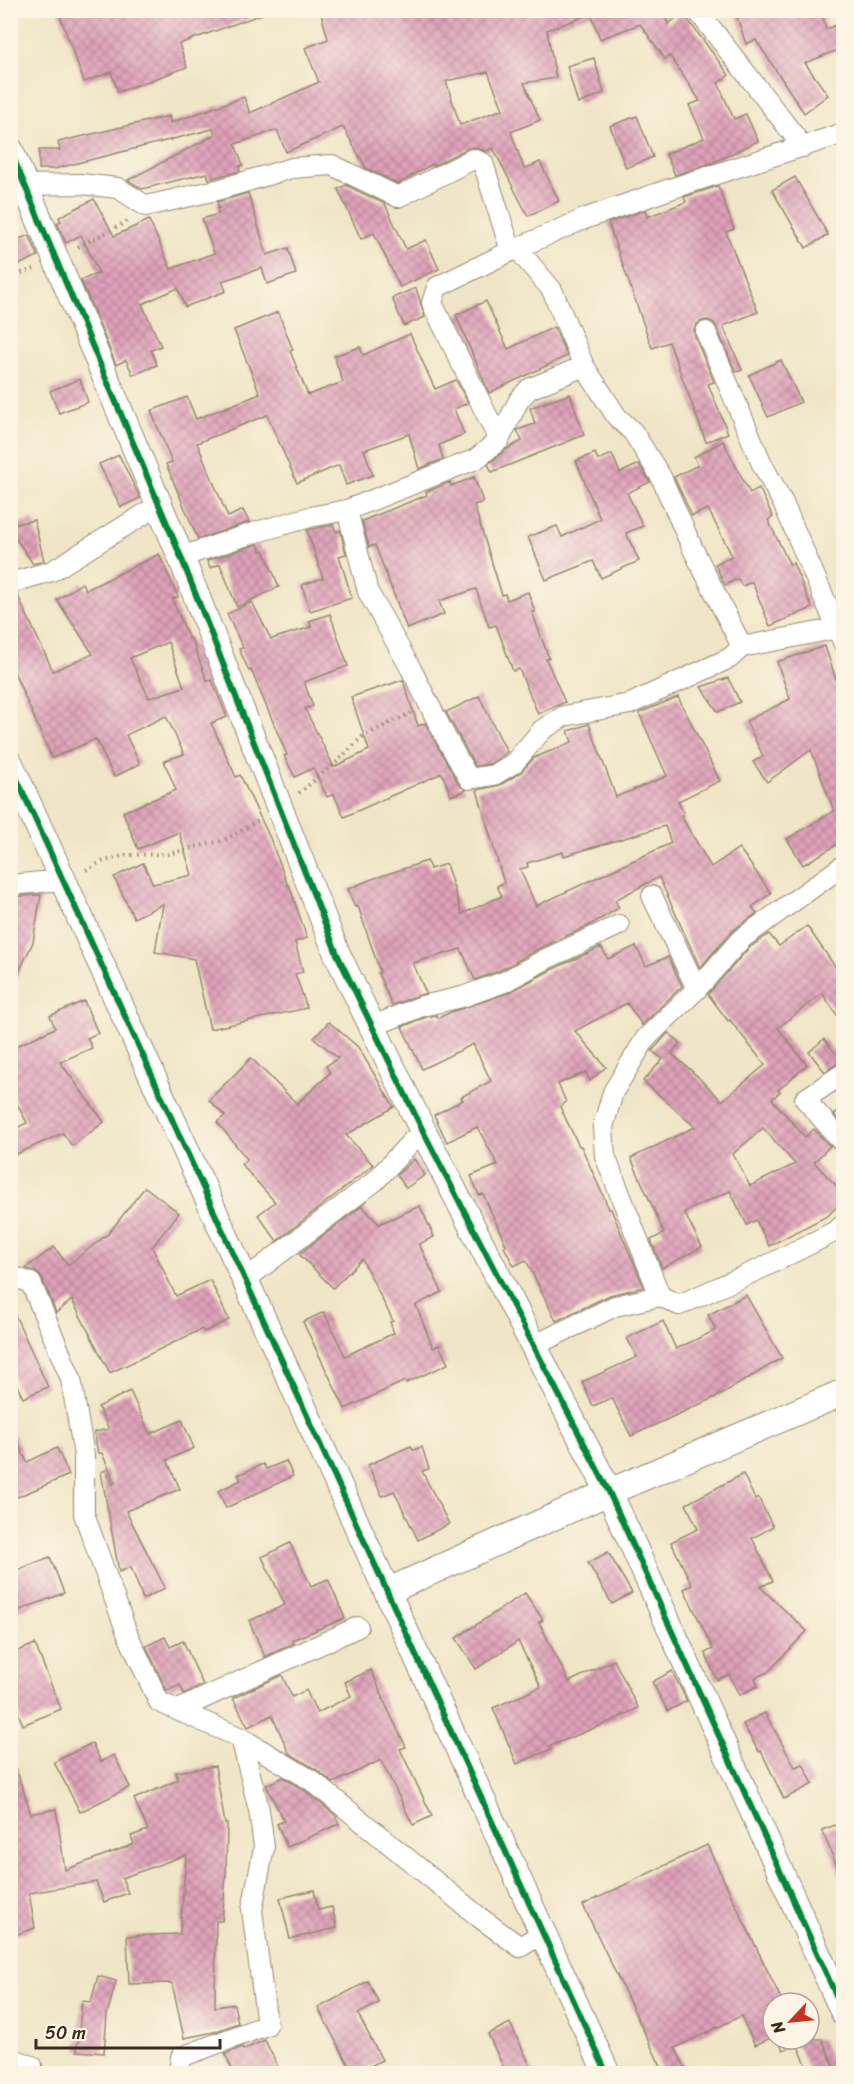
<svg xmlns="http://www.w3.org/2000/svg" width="854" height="2084" font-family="Sriracha,sans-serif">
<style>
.building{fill:url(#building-cross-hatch);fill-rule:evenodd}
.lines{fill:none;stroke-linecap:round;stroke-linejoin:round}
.minor-casing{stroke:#968872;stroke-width:22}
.tertiary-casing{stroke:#968872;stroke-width:28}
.path{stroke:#968872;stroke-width:4;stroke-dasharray:1.5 4.5;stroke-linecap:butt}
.minor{stroke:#fff;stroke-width:20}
.tertiary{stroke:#fff;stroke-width:26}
.cycleway-casing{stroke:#fcf5e5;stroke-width:10}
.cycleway{stroke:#00873e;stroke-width:6}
</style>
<defs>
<pattern id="building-cross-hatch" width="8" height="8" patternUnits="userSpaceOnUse" patternTransform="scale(1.5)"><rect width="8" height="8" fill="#dfa2ba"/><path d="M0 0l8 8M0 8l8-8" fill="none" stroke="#b68497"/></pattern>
</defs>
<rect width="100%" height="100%" fill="#fcf5e5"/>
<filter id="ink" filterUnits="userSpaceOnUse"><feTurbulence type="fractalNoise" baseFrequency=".0167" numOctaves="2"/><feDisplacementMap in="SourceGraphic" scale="12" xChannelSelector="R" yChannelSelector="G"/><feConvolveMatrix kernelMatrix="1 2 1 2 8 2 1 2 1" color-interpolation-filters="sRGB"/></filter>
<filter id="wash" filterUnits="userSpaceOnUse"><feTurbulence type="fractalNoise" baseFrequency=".008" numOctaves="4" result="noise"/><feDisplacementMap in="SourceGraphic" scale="24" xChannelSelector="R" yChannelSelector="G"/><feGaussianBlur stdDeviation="1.35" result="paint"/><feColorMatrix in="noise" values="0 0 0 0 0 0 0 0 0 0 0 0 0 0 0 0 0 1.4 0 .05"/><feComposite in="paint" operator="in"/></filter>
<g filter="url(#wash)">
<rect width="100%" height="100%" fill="#f0e5c6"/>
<g id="blocks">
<g class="building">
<path d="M58 10H264L265 13 179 44 187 67 118 92 111 72 84 82Z"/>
<path d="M320 10H669L670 12 664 14 668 24 683 13 729 75 718 83 734 119 746 114 758 141 710 164 675 175 666 154 704 138 689 105 700 101 670 56 665 59 640 24 600 39 591 14 547 30 556 78 524 83 540 120 511 132 524 169 540 162 559 201 528 216 493 148 485 151 473 147 468 148 433 166 432 164 398 184 366 168 343 127 286 152 277 130 235 144 243 165 239 167 240 171 209 179 207 173 142 189 128 180 215 135 213 129 54 169H39V150H60L58 142 169 116 170 123 244 97 250 113 319 82 305 48 328 39ZM488 72 503 109 460 125 446 81Z"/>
<path d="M746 10H821L826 29 837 25 843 42V48L805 63 828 95 804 113 756 40 746 44 736 14Z"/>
<path d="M594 58 604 93 578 104 567 66Z"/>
<path d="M637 116 653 157 626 168 610 126Z"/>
<path d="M795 177 828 235 806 248 772 190Z"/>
<path d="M346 185 385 204 406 249 426 240 439 269 400 287 374 233 361 239 338 189Z"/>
<path d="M718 186 734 229 726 232 758 312 723 326 742 370 736 372 714 323 708 320 702 321 697 324 694 330 695 337 714 382 708 384 728 433 706 442 669 342 652 348 608 223 645 210 647 217 686 202 684 197Z"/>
<path d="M248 193 267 255 288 248 296 274 267 284 262 268 222 281 226 291 185 307 178 288 142 304 161 346 151 350 157 365 133 375 126 360 116 365 81 280 99 273 81 235 66 243 57 223 61 221 59 217 94 199 114 236 149 220 171 269 214 253 202 219 218 214 217 208H219L217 202Z"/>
<path d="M29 235 38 256 10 269V243Z"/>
<path d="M416 288 425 317 404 326 392 298Z"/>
<path d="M486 301 508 349 554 327 567 356 489 393 456 315Z"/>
<path d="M278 312 293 350 290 351 308 395 343 382 334 356 360 347 363 355 410 334 435 389 456 380 468 403 454 409 464 434 439 445 443 459 419 469 409 434 364 450 373 475 346 485 339 465 297 483 267 415 197 443 228 517 243 510 249 522 198 539 166 464 172 462 151 411 187 397 196 419 260 394 234 330Z"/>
<path d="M781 360 801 402 768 417 749 375Z"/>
<path d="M80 379 88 402 59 413 50 391Z"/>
<path d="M570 394 584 435 492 472 488 464 507 449 522 441 517 430 535 424 530 408Z"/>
<path d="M723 441 750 493 759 488 773 517 768 520 790 565 793 563 812 608 770 626 752 582 742 586 738 579 725 585 715 564 732 556 708 509 692 516 674 477 698 465 694 457Z"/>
<path d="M595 453 598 460 612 454 620 473 639 464 650 482 627 493 643 526 626 533 639 561 601 578 593 561 546 580 528 537 557 526 562 537 600 519 576 461Z"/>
<path d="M119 455 140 498 121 507 99 464Z"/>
<path d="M474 477 483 502 474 505 502 595 505 594 507 600 528 592 535 612H532L549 658 546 659 565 702 538 714 519 669 513 671 496 625 489 627 476 589 439 601 444 614 407 629 375 545 369 547 362 521 427 495 426 492 450 482 451 486Z"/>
<path d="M34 520 44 561 33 564 10 530V525Z"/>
<path d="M333 525 336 532 340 530 346 554 339 556 352 598 310 611 302 585 323 578 307 530Z"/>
<path d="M258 544 261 551 264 550 279 587 237 607 220 564 210 568 207 561Z"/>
<path d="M159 554 178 597 172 599 189 639 191 638 207 681 212 680 227 717 211 723 236 777 240 775 270 838 288 886 289 885 307 938 295 942 303 972 295 974 307 1008 210 1029 194 959 155 952 163 904 134 918 114 877 143 863 153 884 192 875 179 832 138 849 123 812 176 790 164 761 184 754 166 716 126 735 140 764 114 777 96 739 52 758 10 663V595L17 594 53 671 93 654 57 600 82 583 86 590ZM168 642 184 687 149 698 130 658Z"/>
<path d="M252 602 271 639 311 627 309 621 330 614 348 666 304 682 313 706 305 709 334 767 369 750 351 697 403 680 418 726 425 723 459 785 466 790 451 796 442 773 344 817 334 794 327 797 313 768 295 777 284 756 287 755 251 670 249 671 239 649 243 648 227 614Z"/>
<path d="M825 646 843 701V841L803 865 787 839 834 811 811 750 767 782 753 762 763 756 746 721 790 699 777 662Z"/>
<path d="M728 678 740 702 718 712 701 687Z"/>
<path d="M479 696 507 752 490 764 475 766 446 712Z"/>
<path d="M678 697 720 781 678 801 684 814 681 816 711 867 739 848 771 893 752 907 757 913 732 931 700 968 659 877 615 900 619 908 590 925 540 948 499 971 475 980 461 949 413 963 426 993 392 1005 378 973 380 972 358 906 355 907 348 889 372 879 427 861 430 869 446 864 462 914 502 896 497 886 504 883 477 790 500 785 520 773 534 758 572 742 568 731 589 724 616 797 667 776 639 713ZM665 826 671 843 536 906 520 869 528 867 527 863 563 852 564 856Z"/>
<path d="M37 895H41L33 942 10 992V897Z"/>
<path d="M807 926 843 978V1024L822 993 778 1028 807 1065 778 1090 780 1092 772 1099 805 1137 814 1129 830 1146 814 1162 843 1193V1200L829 1215 769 1246 756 1220 747 1225 730 1191 684 1212 702 1247 662 1268 651 1240 664 1233 631 1158 695 1127 643 1081 663 1059 652 1051 668 1033 680 1042 672 1054 693 1072 722 1101 765 1065 730 1020 728 1021 708 994 749 948 769 934 779 946ZM763 1128 795 1164 750 1186 733 1154Z"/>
<path d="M636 946 646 966 668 957 682 986 642 1025 627 1003 575 1031 606 1067 590 1081 586 1072 558 1084 566 1102 560 1107 579 1146H581L609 1209H611L644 1287 610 1295 556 1321 526 1260 514 1266 504 1247 506 1245 483 1194 479 1195 471 1176 498 1165 477 1127 447 1142 434 1115 463 1100 461 1097 491 1081 473 1044 422 1069 402 1027 426 1017 436 1015 438 1018 451 1012 508 993 551 970 601 947 608 959Z"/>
<path d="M84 1001 98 1033 87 1038 92 1048 60 1062 104 1122 72 1146 63 1133 10 1157V1131L27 1123 10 1090V1049L55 1028 50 1016Z"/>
<path d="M329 1022 358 1047 394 1107 346 1135 373 1165 277 1241 258 1215 275 1202 241 1164 247 1159 217 1122 225 1116 209 1100 251 1058 297 1104 330 1073 326 1066 338 1058 314 1038Z"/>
<path d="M824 1039 842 1061 825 1072 809 1052Z"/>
<path d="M843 1106V1125L834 1115Z"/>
<path d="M414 1159 425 1175 406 1188 397 1175Z"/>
<path d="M145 1187 179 1213 152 1247 176 1296 210 1280 229 1320 204 1332 202 1329 110 1373 72 1300 56 1313 42 1278 36 1272 26 1268 54 1247 68 1265 108 1234Z"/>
<path d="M362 1206 379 1224 420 1206 434 1237 419 1244 442 1292 416 1305 433 1348 439 1345 448 1364 406 1383 405 1381 345 1409 303 1322 324 1312 345 1356 394 1333 390 1322 393 1321 362 1259 333 1288 299 1254Z"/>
<path d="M746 1295 782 1358 722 1394 631 1436 612 1398 593 1406 582 1382 637 1357 627 1338 663 1321 676 1349 716 1330 708 1315Z"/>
<path d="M10 1304 48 1387 23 1398 10 1371Z"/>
<path d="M130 1391 150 1434 182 1420 194 1448 167 1460 180 1489 126 1511 165 1588 143 1599 131 1567 119 1572 101 1472 106 1470 113 1484 115 1483 102 1453H98L94 1432 109 1429 98 1407Z"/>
<path d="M10 1426 27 1462 57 1448 69 1475 10 1500Z"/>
<path d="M411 1446 413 1450 422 1447 429 1469 422 1471 449 1524 418 1540 394 1491 382 1496 368 1465Z"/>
<path d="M286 1461 293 1476 226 1508 218 1491 241 1480 238 1475 263 1464 266 1469Z"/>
<path d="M743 1474 755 1499 758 1497 773 1527 752 1538 773 1581 760 1587 807 1631 768 1672 755 1678 758 1686 739 1695 729 1674 717 1680 705 1653 713 1649 684 1589 692 1585 671 1542 698 1529 686 1504Z"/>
<path d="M290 1543 311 1586 328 1579 345 1618 292 1640 294 1643 265 1657 249 1621 285 1605 262 1557Z"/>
<path d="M608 1552 632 1593 612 1604 588 1563Z"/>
<path d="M50 1557 64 1593 10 1614V1573Z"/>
<path d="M525 1593 543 1620 539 1622 569 1682 614 1660 638 1708 614 1720 550 1746 551 1749 517 1764 493 1708 541 1687 518 1641 476 1669 456 1638Z"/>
<path d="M165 1637 170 1647 183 1641 203 1685 184 1694 180 1685 167 1691 146 1646Z"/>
<path d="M35 1644 61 1709 23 1725 10 1693V1654Z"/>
<path d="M371 1670 384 1699H383L406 1747 400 1749 432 1816 413 1825 381 1760 333 1783 317 1770 289 1753 272 1715 248 1727 233 1698 282 1675 292 1697 306 1690 317 1713 351 1696 345 1682Z"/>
<path d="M672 1671 687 1701 668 1711 652 1682Z"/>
<path d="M765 1713 795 1767 803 1764 813 1784 784 1799 761 1751 759 1752 743 1724Z"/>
<path d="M92 1743 101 1762 114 1755 130 1787 80 1812 54 1762Z"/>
<path d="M10 1765H15L31 1814 56 1809 65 1870 134 1844 131 1836 148 1830 134 1799 178 1780 176 1772 215 1766 225 1824H227L226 1874 222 1921H216L215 2007 234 2004 238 2023 214 2032 184 2038 172 1983 129 1984 127 1936 180 1934 186 1855 122 1878 128 1893 104 1902 96 1882 29 1893 35 1928 10 1937Z"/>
<path d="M283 1777 304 1790 335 1815 339 1824 287 1847 277 1824 284 1821 266 1785Z"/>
<path d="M843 1822V1882L822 1830Z"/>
<path d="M707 1845 783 2003H773V2037L755 2045 741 2016 675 2048 688 2073H664L583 1905Z"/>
<path d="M314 1890 318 1910 332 1907 337 1928 290 1939 280 1898Z"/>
<path d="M98 1976 116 1981 107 2015 104 2053 77 2051 82 2001 91 2002Z"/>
<path d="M368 1981 379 2003 358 2014 382 2060 358 2073H353L318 2008Z"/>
<path d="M510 2023 534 2073H506L488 2034Z"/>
<path d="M778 2039H822L837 2073H810L797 2044 783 2050Z"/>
<path d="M265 2040 281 2073H234L225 2054 242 2047 243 2050Z"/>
</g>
</g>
</g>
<g filter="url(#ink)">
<use href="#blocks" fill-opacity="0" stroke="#968872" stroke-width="1.5"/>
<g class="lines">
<g class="minor-casing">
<g id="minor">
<path d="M697 10 803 147"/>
<path d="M25 185 81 184 118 188 146 206 217 190 292 168 332 165 398 197 473 159 483 163 511 251 520 247 525 258 552 290 584 366 617 417 633 432 661 477 692 547 742 647"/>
<path d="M520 247 584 219 670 189 844 133"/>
<path d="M706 332 762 464 783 503 844 644"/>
<path d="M499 440 432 303 437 287 511 251"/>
<path d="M347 510 368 592 411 669 445 736 469 779 494 775 514 763 542 730 564 716 630 704 730 658 742 647 844 627"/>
<path d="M181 557 253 533 310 517 347 510 476 459 499 440 519 400 529 389 584 366"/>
<path d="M10 583 52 571 159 505"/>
<path d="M10 885 63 880"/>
<path d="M652 896 697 989"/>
<path d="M371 1027 422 1006 462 997 504 982 546 959 619 925"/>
<path d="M844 1073 805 1099 844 1144"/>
<path d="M10 1275 31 1283 71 1379 84 1455V1514L127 1633 159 1702 241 1738 311 1780 479 1917 520 1947 543 1933"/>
<path d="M246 1279 375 1181 412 1141 424 1133"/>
<path d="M660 1296 679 1305 762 1268 836 1231 844 1224"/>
<path d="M533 1346 615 1306 660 1296 605 1156 603 1127 613 1092 646 1038 697 989 741 939 844 865"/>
<path d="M178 1710 358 1627"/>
<path d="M10 2058 32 2066V2074"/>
<path d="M179 2074 181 2057 267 2025 252 1910 264 1847 259 1810 241 1738"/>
</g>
</g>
<g class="tertiary-casing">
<g id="tertiary">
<path d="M10 150 181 557 337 954 424 1133 609 1492 844 2013"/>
<path d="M10 764 607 2074"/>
<path d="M388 1591 609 1492 844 1392"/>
</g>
</g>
<g class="path">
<path d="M78 247 130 220"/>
<path d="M10 277 34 269"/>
<path d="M299 793 338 761 363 736 411 713"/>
<path d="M86 870 101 862 126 855 168 854 225 840 258 821"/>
</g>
<use href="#minor" class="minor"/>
<use href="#tertiary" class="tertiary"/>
<g class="cycleway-casing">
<g id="cycleway">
<path d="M10 150 181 557 337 954 424 1133 609 1492 844 2013"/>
<path d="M10 764 607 2074"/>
</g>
</g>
<use href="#cycleway" class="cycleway"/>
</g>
</g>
<rect width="854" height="2084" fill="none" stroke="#fcf5e5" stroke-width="36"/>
<g transform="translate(791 2021) rotate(244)"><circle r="28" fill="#fcf5e5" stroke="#afa495" stroke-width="1.5"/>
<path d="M0-4.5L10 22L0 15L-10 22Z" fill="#c8321e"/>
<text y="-9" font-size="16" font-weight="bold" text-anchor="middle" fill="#3b2a1e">N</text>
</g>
<path d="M36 2039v9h184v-9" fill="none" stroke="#3b2a1e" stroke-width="3"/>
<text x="45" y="2039" font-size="18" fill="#3b2a1e" stroke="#fcf5e5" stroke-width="4.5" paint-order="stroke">50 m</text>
</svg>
